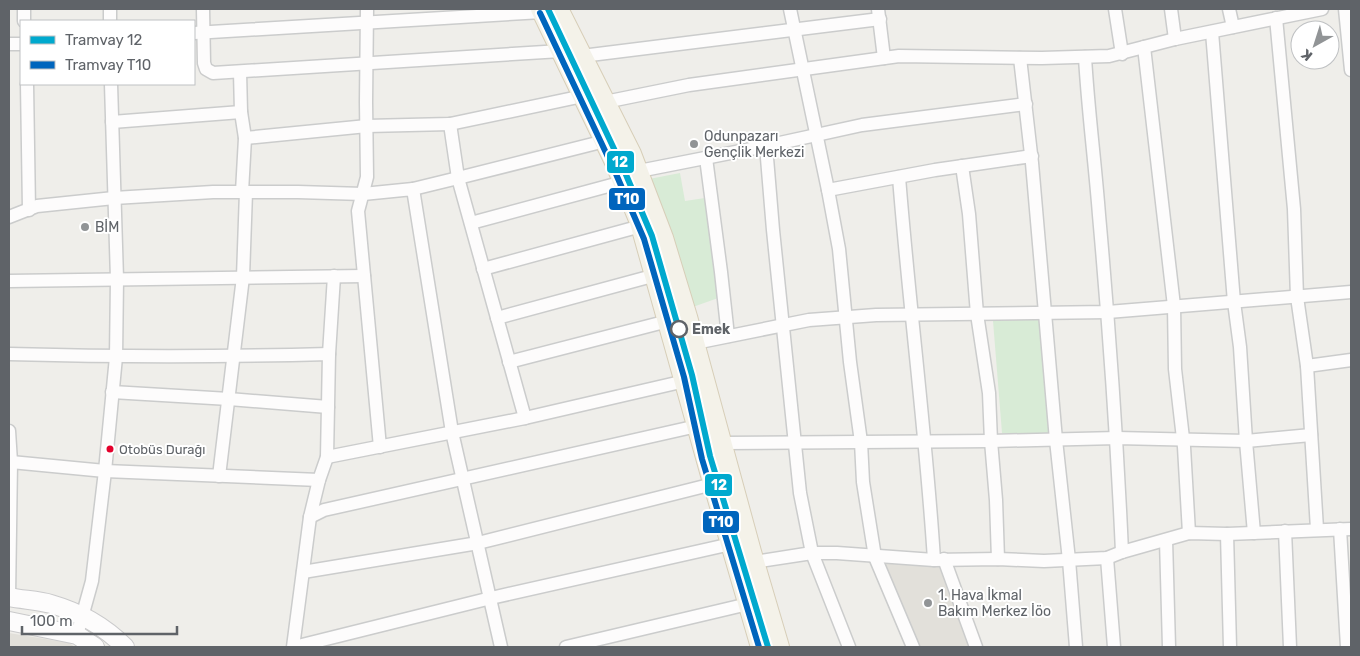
<svg xmlns="http://www.w3.org/2000/svg" width="1360" height="656" font-family="Rubik,sans-serif">
<style>
.education{fill:#e2e0da}
.green{fill:#d8ebd6}
.lines{fill:none;stroke-linecap:round;stroke-linejoin:round}
.street-casing{stroke:#cbcccc;stroke-width:15}
.secondary-casing{stroke:#cacacb;stroke-width:20}
.primary-casing{stroke:#d7ceb8;stroke-width:22}
.street{stroke:#fdfcfc;stroke-width:12}
.secondary{stroke:#fdfcfc;stroke-width:18}
.primary{stroke:#f4f2e9;stroke-width:20}
.tram-1-casing{stroke:#fff;stroke-width:10}
.tram-2-casing{stroke:#fff;stroke-width:10}
.tram-1{stroke:#00a9ce;stroke-width:6}
.tram-2{stroke:#0065bd;stroke-width:6}
.poi-dot{fill:#919496;stroke:#fff;stroke-width:2}
.stop-dot{fill:#fff;stroke:#5f6368;stroke-width:2.5}
.bus-dot{fill:#e4002b;stroke:#fff;stroke-width:2}
.labels{text-anchor:middle;stroke-width:4;stroke-linejoin:round;paint-order:stroke}
.bus-label{font-size:13px;fill:#5f6368;stroke:#fff;text-anchor:start}
.poi-label{font-size:14px;fill:#5f6368;stroke:#fff;text-anchor:start}
.stop-label{font-size:14px;font-weight:bold;fill:#5f6368;stroke:#fff;text-anchor:start}
.line-badge{stroke:#fff;stroke-width:2}
.badge-label{font-size:14px;text-anchor:middle;font-weight:bold;fill:#fff}
</style>
<rect width="100%" height="100%" fill="#efeeea"/>
<g class="education">
<path d="M875 557 944 559 980 647H913Z"/>
<path d="M9 633 69 643 75 647H9Z"/>
</g>
<g class="green">
<path d="M680 173 685 201 705 198 721 297 690 308 649 179Z"/>
<path d="M1044 319 1052 434 1002 433 993 321Z"/>
</g>
<g class="lines">
<g class="street-casing">
<g id="street">
<path d="M24 9V21"/>
<path d="M110 9V21"/>
<path d="M203 9 204 63 206 69 213 73 561 51"/>
<path d="M367 9 366 102 367 177 358 211 380 447"/>
<path d="M790 9 828 190 935 170 1032 156"/>
<path d="M878 9 884 58"/>
<path d="M1115 9 1122 54"/>
<path d="M1171 9 1175 39"/>
<path d="M1229 9 1233 27"/>
<path d="M1345 9 1351 70"/>
<path d="M1276 18 1294 209 1297 297 1307 366 1317 529"/>
<path d="M194 33 542 12"/>
<path d="M9 44H21"/>
<path d="M1144 47 1174 306 1175 369 1184 447 1189 533"/>
<path d="M582 56 880 19"/>
<path d="M1085 57C1088 110 1095 162 1099 215 1109 327 1117 439 1122 552"/>
<path d="M1020 58 1032 163 1056 440 1069 560 1076 647"/>
<path d="M240 72 241 112 245 138 242 192"/>
<path d="M27 84 29 210"/>
<path d="M605 102 689 85 899 56 1042 58 1109 56 1175 39 1322 9"/>
<path d="M112 122 241 112"/>
<path d="M450 124 458 178 605 141"/>
<path d="M245 138 367 126 450 124 583 96"/>
<path d="M766 146 773 230 800 493 812 553 849 647"/>
<path d="M706 158 721 272 728 336"/>
<path d="M962 166 969 214 977 314 989 393 991 441 996 500 998 559"/>
<path d="M639 171 766 146 862 125 1026 104"/>
<path d="M899 177C909 305 926 432 934 560"/>
<path d="M413 189 458 178 525 418"/>
<path d="M828 190 839 249 850 362 861 442 863 482 875 557 913 647"/>
<path d="M9 217 37 206 114 198 213 192H298L363 194 413 189 452 432 501 647"/>
<path d="M471 223 623 182"/>
<path d="M483 269 641 226"/>
<path d="M9 281 364 276"/>
<path d="M497 318 656 275"/>
<path d="M695 343 809 320 876 315 1108 312 1351 292"/>
<path d="M9 354C116 357 222 357 329 354L327 457 319 480 310 517 293 647"/>
<path d="M329 354 334 276"/>
<path d="M509 362 668 321"/>
<path d="M1307 366 1351 360"/>
<path d="M112 392 229 399 328 407"/>
<path d="M9 431 11 462 9 597"/>
<path d="M723 443 991 441 1117 438 1246 441 1240 347 1234 302 1212 32"/>
<path d="M327 457 525 418 685 381"/>
<path d="M11 462 105 471 319 480"/>
<path d="M219 476 243 277 246 192"/>
<path d="M310 517 324 510 697 426"/>
<path d="M1340 529 1347 647"/>
<path d="M1285 531 1290 647"/>
<path d="M1254 533 1246 441 1311 435"/>
<path d="M1227 534 1230 647"/>
<path d="M1166 540 1169 647"/>
<path d="M1107 558 1114 647"/>
<path d="M944 559 976 647"/>
<path d="M754 562 812 553H837L934 560 998 559 1044 561 1107 558 1122 552 1189 533 1227 534 1351 529"/>
<path d="M303 572 478 543 713 484"/>
<path d="M77 635 92 581 105 471 116 357 117 279 111 84"/>
<path d="M294 647 491 598 731 544"/>
<path d="M566 647 748 604"/>
</g>
</g>
<g class="secondary-casing">
<g id="secondary">
<path d="M9 597C23 600 38 600 51 604 79 612 105 627 125 647"/>
<path d="M9 621 77 635 95 647"/>
</g>
</g>
<g class="primary-casing">
<g id="primary">
<path d="M541 9 615 162 640 222 711 475 761 647"/>
<path d="M558 9 631 154 663 238 687 317 751 552 779 647"/>
</g>
</g>
<use href="#street" class="street"/>
<use href="#secondary" class="secondary"/>
<use href="#primary" class="primary"/>
<g class="tram-1-casing">
<path id="tram-1" d="M548 9 624 170 652 236 692 375 710 456 768 647"/>
</g>
<g class="tram-2-casing">
<path id="tram-2" d="M540 13 616 174 644 239 684 377 702 459 759 647"/>
</g>
<use href="#tram-1" class="tram-1"/>
<use href="#tram-2" class="tram-2"/>
</g>
<g class="poi-dot">
<circle cx="694" cy="144" r="5"/>
<circle cx="85" cy="227" r="5"/>
<circle cx="928" cy="603" r="5"/>
</g>
<circle class="stop-dot" cx="679" cy="329" r="8"/>
<circle class="bus-dot" cx="110" cy="449" r="4.5"/>
<g class="labels">
<g class="bus-label">
<text x="119" y="454">Otobüs Durağı</text>
</g>
<g class="poi-label">
<text x="704" y="141">Odunpazarı<tspan x="704" dy="16">Gençlik Merkezi</tspan></text>
<text x="95" y="232">BİM</text>
<text x="938" y="600">1. Hava İkmal<tspan x="938" dy="16">Bakım Merkez İöo</tspan></text>
</g>
<g class="stop-label">
<text x="692" y="334">Emek</text>
</g>
</g>
<g class="line-badge">
<rect x="606" y="150" width="29" height="24" rx="5" fill="#00a9ce"/>
<rect x="608" y="187" width="38" height="24" rx="5" fill="#0065bd"/>
<rect x="704" y="473" width="29" height="24" rx="5" fill="#00a9ce"/>
<rect x="702" y="510" width="38" height="24" rx="5" fill="#0065bd"/>
</g>
<g class="badge-label">
<text x="620" y="167">12</text>
<text x="627" y="204">T10</text>
<text x="719" y="490">12</text>
<text x="721" y="527">T10</text>
</g>
<rect width="1360" height="656" fill="none" stroke="#5f6368" stroke-width="20"/>
<rect x="20" y="20" width="175" height="65" fill="#ffffff" stroke="#bfc1c3"/>
<rect x="30" y="36" width="25" height="8" fill="#00a9ce" stroke="#bfc1c3"/>
<text x="65" y="45" font-size="15" fill="#5f6368">Tramvay 12</text>
<rect x="30" y="61" width="25" height="8" fill="#0065bd" stroke="#bfc1c3"/>
<text x="65" y="70" font-size="15" fill="#5f6368">Tramvay T10</text>
<g transform="translate(1315 45) rotate(219)"><circle r="24" fill="#ffffff" stroke="#bfc1c3"/>
<path d="M0-4L9 19L0 12L-9 19Z" fill="#919496"/>
<text y="-8" font-size="14" font-weight="bold" text-anchor="middle" fill="#5f6368">K</text>
</g>
<path d="M22 626v8h155v-8" fill="none" stroke="#5f6368" stroke-width="2.5"/>
<text x="30" y="626" font-size="15" fill="#5f6368" stroke="#ffffff" stroke-width="4" paint-order="stroke">100 m</text>
</svg>
